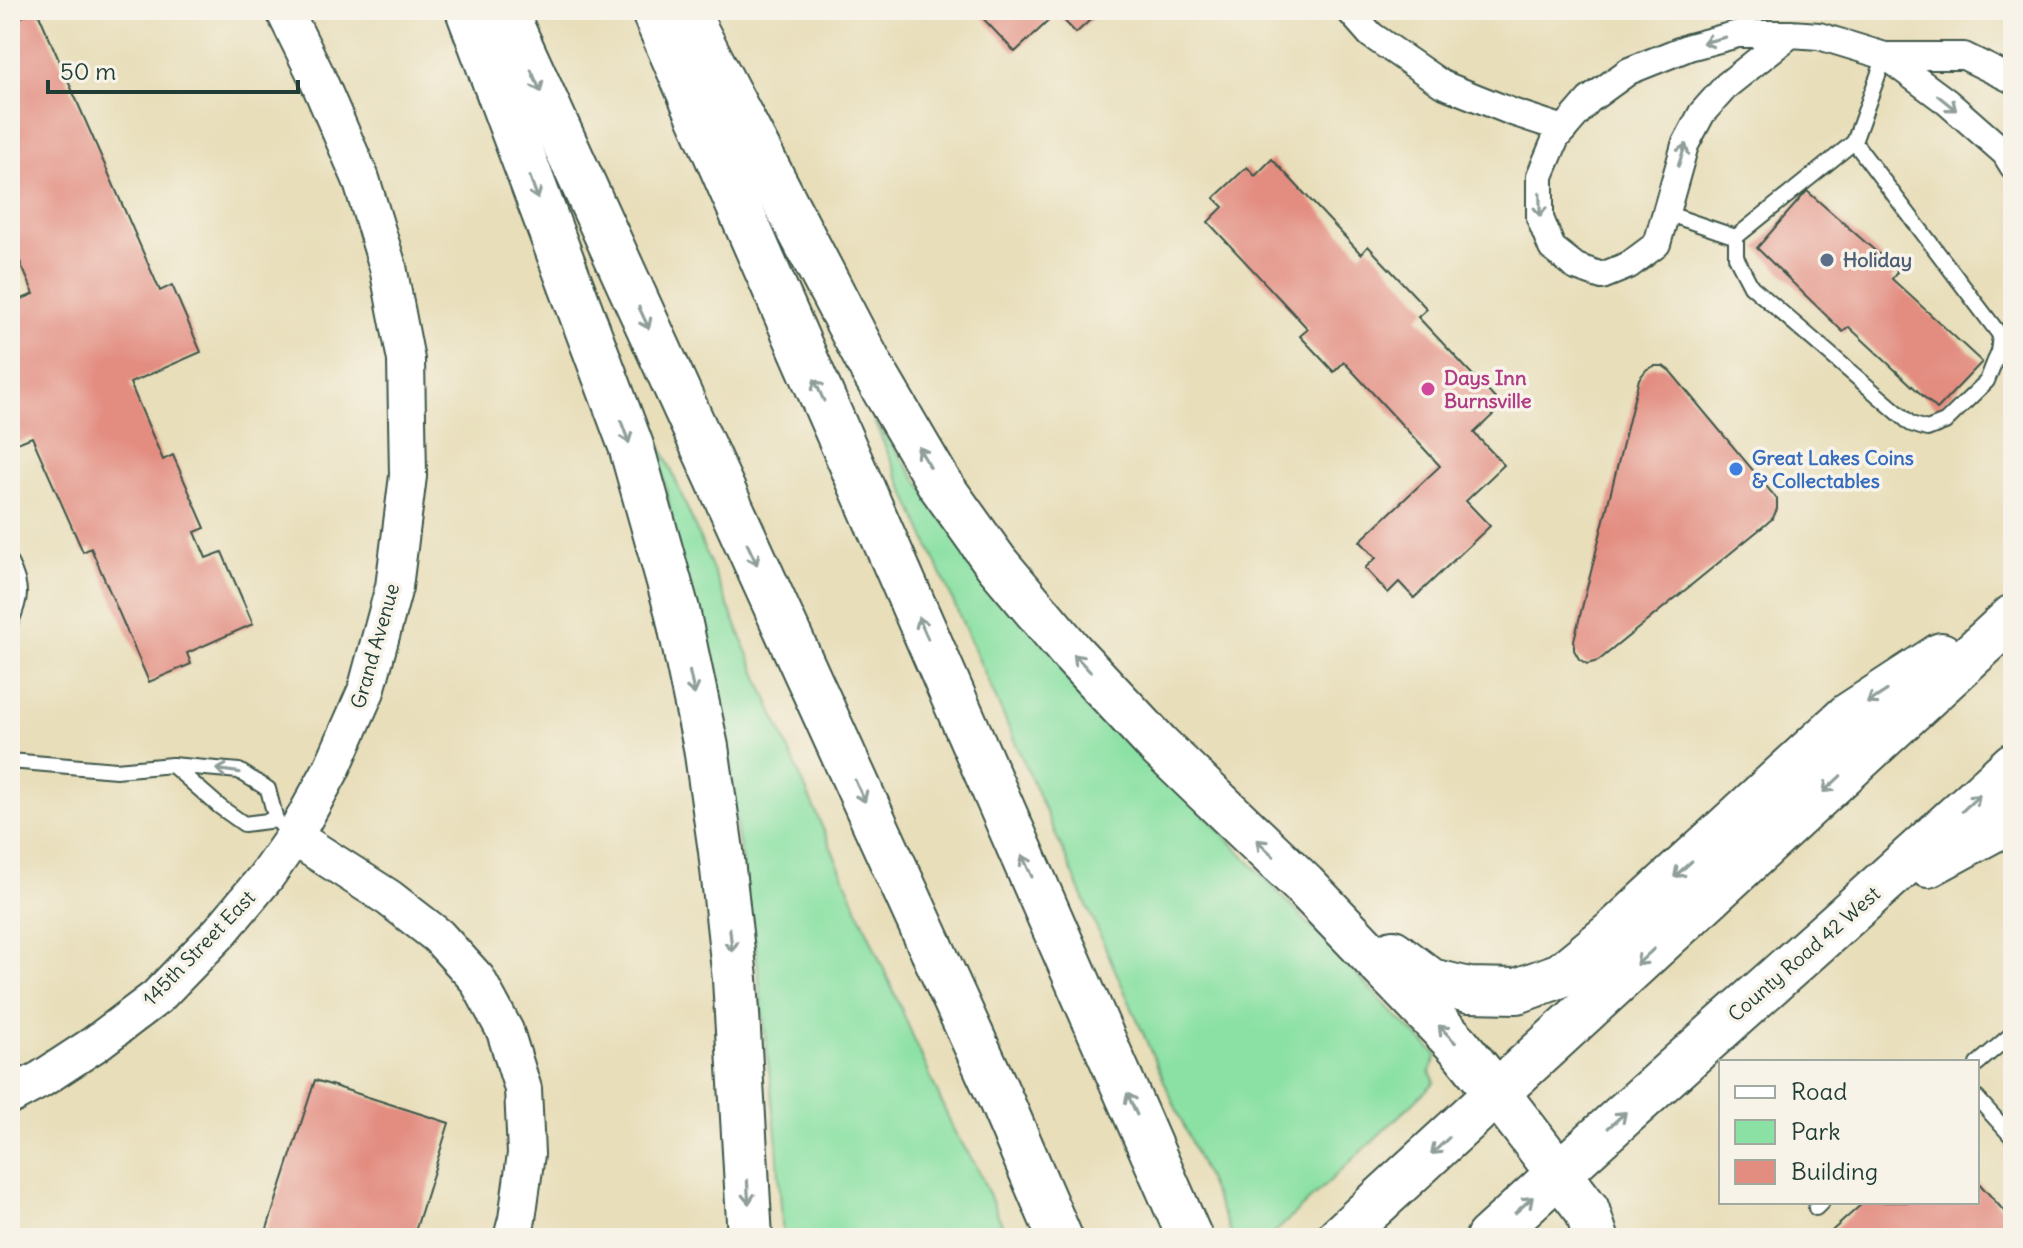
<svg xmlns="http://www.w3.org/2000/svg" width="2023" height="1248" font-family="Delius,sans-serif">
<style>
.green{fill:#8be1a4;stroke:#558f6c;stroke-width:2}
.building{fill:#e38d81}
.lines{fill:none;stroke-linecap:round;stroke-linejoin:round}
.lane-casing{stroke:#3d5548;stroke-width:18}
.street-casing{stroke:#3d5548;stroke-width:30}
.secondary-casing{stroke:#3d5548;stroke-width:40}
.highway-casing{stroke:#3d5548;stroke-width:48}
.lane{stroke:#fff;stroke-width:14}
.street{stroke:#fff;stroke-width:26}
.secondary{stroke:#fff;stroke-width:36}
.highway{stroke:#fff;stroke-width:44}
.oneway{stroke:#8f9e9a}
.service-dot{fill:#5c6f8a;stroke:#f7f3e8;stroke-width:3}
.hotel-dot{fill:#d1479c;stroke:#f7f3e8;stroke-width:3}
.shop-dot{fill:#3f7fe0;stroke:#f7f3e8;stroke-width:3}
.labels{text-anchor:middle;stroke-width:7;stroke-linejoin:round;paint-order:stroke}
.service-label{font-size:20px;font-weight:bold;fill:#4e5e75;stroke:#f7f3e8;text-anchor:start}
.hotel-label{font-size:20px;font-weight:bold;fill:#b23c85;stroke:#f7f3e8;text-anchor:start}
.shop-label{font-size:20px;font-weight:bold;fill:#366cbe;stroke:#f7f3e8;text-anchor:start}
.street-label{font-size:20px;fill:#1f3d34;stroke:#f7f3e8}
</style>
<rect width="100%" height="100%" fill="#f7f3e8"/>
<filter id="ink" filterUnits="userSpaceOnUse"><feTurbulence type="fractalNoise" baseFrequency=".0125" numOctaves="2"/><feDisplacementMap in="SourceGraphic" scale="16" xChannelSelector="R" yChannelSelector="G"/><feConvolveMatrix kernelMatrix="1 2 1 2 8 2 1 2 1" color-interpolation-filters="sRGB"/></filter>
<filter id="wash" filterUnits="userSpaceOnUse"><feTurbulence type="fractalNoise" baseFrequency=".006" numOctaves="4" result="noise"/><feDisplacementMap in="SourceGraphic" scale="32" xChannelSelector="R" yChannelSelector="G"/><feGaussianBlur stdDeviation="1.8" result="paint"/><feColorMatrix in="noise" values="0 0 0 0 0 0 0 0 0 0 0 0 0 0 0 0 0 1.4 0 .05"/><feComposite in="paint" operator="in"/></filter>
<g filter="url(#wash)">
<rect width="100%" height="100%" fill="#e8deba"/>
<g class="green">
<path d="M873 419 967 549 1203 813 1393 1013 1437 1055 1430 1072 1435 1082 1269 1238H1233Z"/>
<path d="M654 429 781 732 954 1131 977 1167 1008 1238H783L777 1144 756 950 726 762 679 555Z"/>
</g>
<g id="blocks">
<g class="building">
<path d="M37 10 160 291 172 285 201 352 130 383 163 460 173 455 205 528 195 532 206 558 222 552 253 624 187 653 191 664 149 682 91 548 83 552 32 437 10 446V304L34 294 10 239V22Z"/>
<path d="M975 10H1101L1076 33 1057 13 1015 52Z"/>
<path d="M1272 159 1361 254 1368 246 1427 309 1418 317 1502 406 1474 433 1504 465 1466 501 1490 526 1414 598 1399 582 1388 593 1365 568 1376 558 1360 541 1440 466 1344 362 1334 372 1300 336 1308 329 1208 222 1223 207 1214 198 1247 167 1255 176Z"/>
<path d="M1807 191 1898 271 1892 279 1982 362 1937 409 1849 327 1843 332 1757 248Z"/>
<path d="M1654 366H1663L1670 371 1777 499V509L1773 518 1765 525 1598 661 1587 664 1579 659 1574 650V640L1639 379 1647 369Z"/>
<path d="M315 1080 449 1123 413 1238H264Z"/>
<path d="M1977 1181 2013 1221V1238H1824L1864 1202H1977Z"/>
</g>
</g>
</g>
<g filter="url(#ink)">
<use href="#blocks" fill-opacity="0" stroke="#3d5548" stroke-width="2"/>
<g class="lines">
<g class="lane-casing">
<g id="lane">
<path d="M1666 213 1736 237 1854 142 1885 56"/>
<path d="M1736 237V257L1751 286 1911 424 1927 429 1945 422 1987 381 1998 353 2000 335 1854 142"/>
<path d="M10 563C23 588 21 599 10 624"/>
<path d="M10 761 116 770 172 765"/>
<path d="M276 820 244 824 220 807 172 765 239 771 268 789 276 820 294 837"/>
<path d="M1977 1064 2013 1033"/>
<path d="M1977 1098 2013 1138"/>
<path d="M1816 1208 1822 1202"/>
</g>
</g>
<g class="street-casing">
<g id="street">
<path d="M1349 10 1371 35 1442 84 1512 112 1564 129"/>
<path d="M1791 34 1727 85 1702 113 1685 145 1657 244 1629 265 1602 276 1576 267 1552 248 1540 218V176L1556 138 1589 100 1629 71 1689 47 1738 34H1791L1819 36 1885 56H1964L2013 80"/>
<path d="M1885 56 1947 102 2005 153 2013 166"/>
</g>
</g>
<g class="secondary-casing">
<g id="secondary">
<path d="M294 837 389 898 438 936 477 979 505 1031 523 1089 526 1154 517 1219 512 1238"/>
<path d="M10 1096 40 1080 95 1044 157 997 220 932 265 878 294 837 332 768 366 691 394 587 408 476 406 360 388 267 361 179 316 75 284 10"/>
</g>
</g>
<g class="highway-casing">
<g id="highway">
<path d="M468 10 631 446 677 610 706 747 721 851 735 979 750 1238"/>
<path d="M504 10 999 1096 1060 1238"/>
<path d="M653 10 1190 1238"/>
<path d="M685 10 871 367 939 483 997 564 1072 653 1159 746 1304 885 1458 1045 1497 1093 1587 1210 1596 1238"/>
<path d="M1928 865 2000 826 2013 815"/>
<path d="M1393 952 1431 981 1469 990 1517 991 1561 975 1615 931 1849 715 1941 655"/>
<path d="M1339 1238 2013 617"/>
<path d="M1488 1238C1661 1079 1840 924 2013 765"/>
</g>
</g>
<use href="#lane" class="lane"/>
<use href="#street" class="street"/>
<use href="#secondary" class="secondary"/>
<use href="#highway" class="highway"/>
</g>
<defs><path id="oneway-shaft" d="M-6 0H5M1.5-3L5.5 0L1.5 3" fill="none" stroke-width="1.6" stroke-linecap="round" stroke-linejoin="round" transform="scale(2)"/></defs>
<g class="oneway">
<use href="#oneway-shaft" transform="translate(1714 40) rotate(166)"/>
<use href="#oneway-shaft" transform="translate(536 81) rotate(66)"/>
<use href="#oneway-shaft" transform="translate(1947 103) rotate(39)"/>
<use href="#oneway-shaft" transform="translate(1682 155) rotate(-71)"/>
<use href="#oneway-shaft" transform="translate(534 188) rotate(70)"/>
<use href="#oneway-shaft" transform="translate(1540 205) rotate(89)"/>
<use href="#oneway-shaft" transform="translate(644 318) rotate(65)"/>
<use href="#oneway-shaft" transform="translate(819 390) rotate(-114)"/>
<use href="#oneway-shaft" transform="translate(625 432) rotate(70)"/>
<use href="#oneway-shaft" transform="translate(924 457) rotate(-121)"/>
<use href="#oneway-shaft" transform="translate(752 554) rotate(65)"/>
<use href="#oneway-shaft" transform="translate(923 628) rotate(-114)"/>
<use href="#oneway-shaft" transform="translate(1082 663) rotate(-133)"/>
<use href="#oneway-shaft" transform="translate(692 683) rotate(78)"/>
<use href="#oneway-shaft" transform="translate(1877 697) rotate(147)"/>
<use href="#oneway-shaft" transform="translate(228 771) rotate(-172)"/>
<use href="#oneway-shaft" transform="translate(1832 784) rotate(137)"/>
<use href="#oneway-shaft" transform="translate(860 791) rotate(65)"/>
<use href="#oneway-shaft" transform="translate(1971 803) rotate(-43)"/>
<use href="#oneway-shaft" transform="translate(1265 848) rotate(-136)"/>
<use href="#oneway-shaft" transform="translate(1027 866) rotate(-114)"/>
<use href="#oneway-shaft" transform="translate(1683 869) rotate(138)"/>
<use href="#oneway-shaft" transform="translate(731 940) rotate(84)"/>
<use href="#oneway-shaft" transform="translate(1645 957) rotate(137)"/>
<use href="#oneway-shaft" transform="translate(1447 1034) rotate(-134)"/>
<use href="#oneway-shaft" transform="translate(1132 1104) rotate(-114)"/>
<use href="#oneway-shaft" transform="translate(1617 1120) rotate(-42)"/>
<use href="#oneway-shaft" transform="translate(1440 1146) rotate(137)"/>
<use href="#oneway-shaft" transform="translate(748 1192) rotate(87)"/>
<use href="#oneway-shaft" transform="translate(1524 1205) rotate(-42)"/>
</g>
</g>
<circle class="service-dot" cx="1827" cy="260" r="8"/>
<circle class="hotel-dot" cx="1428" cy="389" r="8"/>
<circle class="shop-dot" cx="1736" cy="469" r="8"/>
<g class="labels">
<g class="service-label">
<text x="1843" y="267">Holiday</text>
</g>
<g class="hotel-label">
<text x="1444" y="385">Days Inn<tspan x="1444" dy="23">Burnsville</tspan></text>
</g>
<g class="shop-label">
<text x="1752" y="465">Great Lakes Coins<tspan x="1752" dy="23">&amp; Collectables</tspan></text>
</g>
<g class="street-label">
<text transform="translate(375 646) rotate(-74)" y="7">Grand Avenue</text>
<text transform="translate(199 948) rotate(-46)" y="7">145th Street East</text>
<text transform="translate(1804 954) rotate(-41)" y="7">County Road 42 West</text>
</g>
</g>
<rect width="2023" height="1248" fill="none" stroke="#f7f3e8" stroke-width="40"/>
<rect x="1719" y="1060" width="260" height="144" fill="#f7f3e8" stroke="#a1aaa0" stroke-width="2"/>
<rect x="1735" y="1086" width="40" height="12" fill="#ffffff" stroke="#a1aaa0" stroke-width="2"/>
<text x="1791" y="1100" font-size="24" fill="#1f3d34">Road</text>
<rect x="1735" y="1120" width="40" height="24" fill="#8be1a4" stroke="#a1aaa0" stroke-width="2"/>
<text x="1791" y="1140" font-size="24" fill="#1f3d34">Park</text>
<rect x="1735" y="1160" width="40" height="24" fill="#e38d81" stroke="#a1aaa0" stroke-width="2"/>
<text x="1791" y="1180" font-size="24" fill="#1f3d34">Building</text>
<path d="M48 80v12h250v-12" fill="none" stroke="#1f3d34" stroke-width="4"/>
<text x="60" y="80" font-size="24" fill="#1f3d34" stroke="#f7f3e8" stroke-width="6" paint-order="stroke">50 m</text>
</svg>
